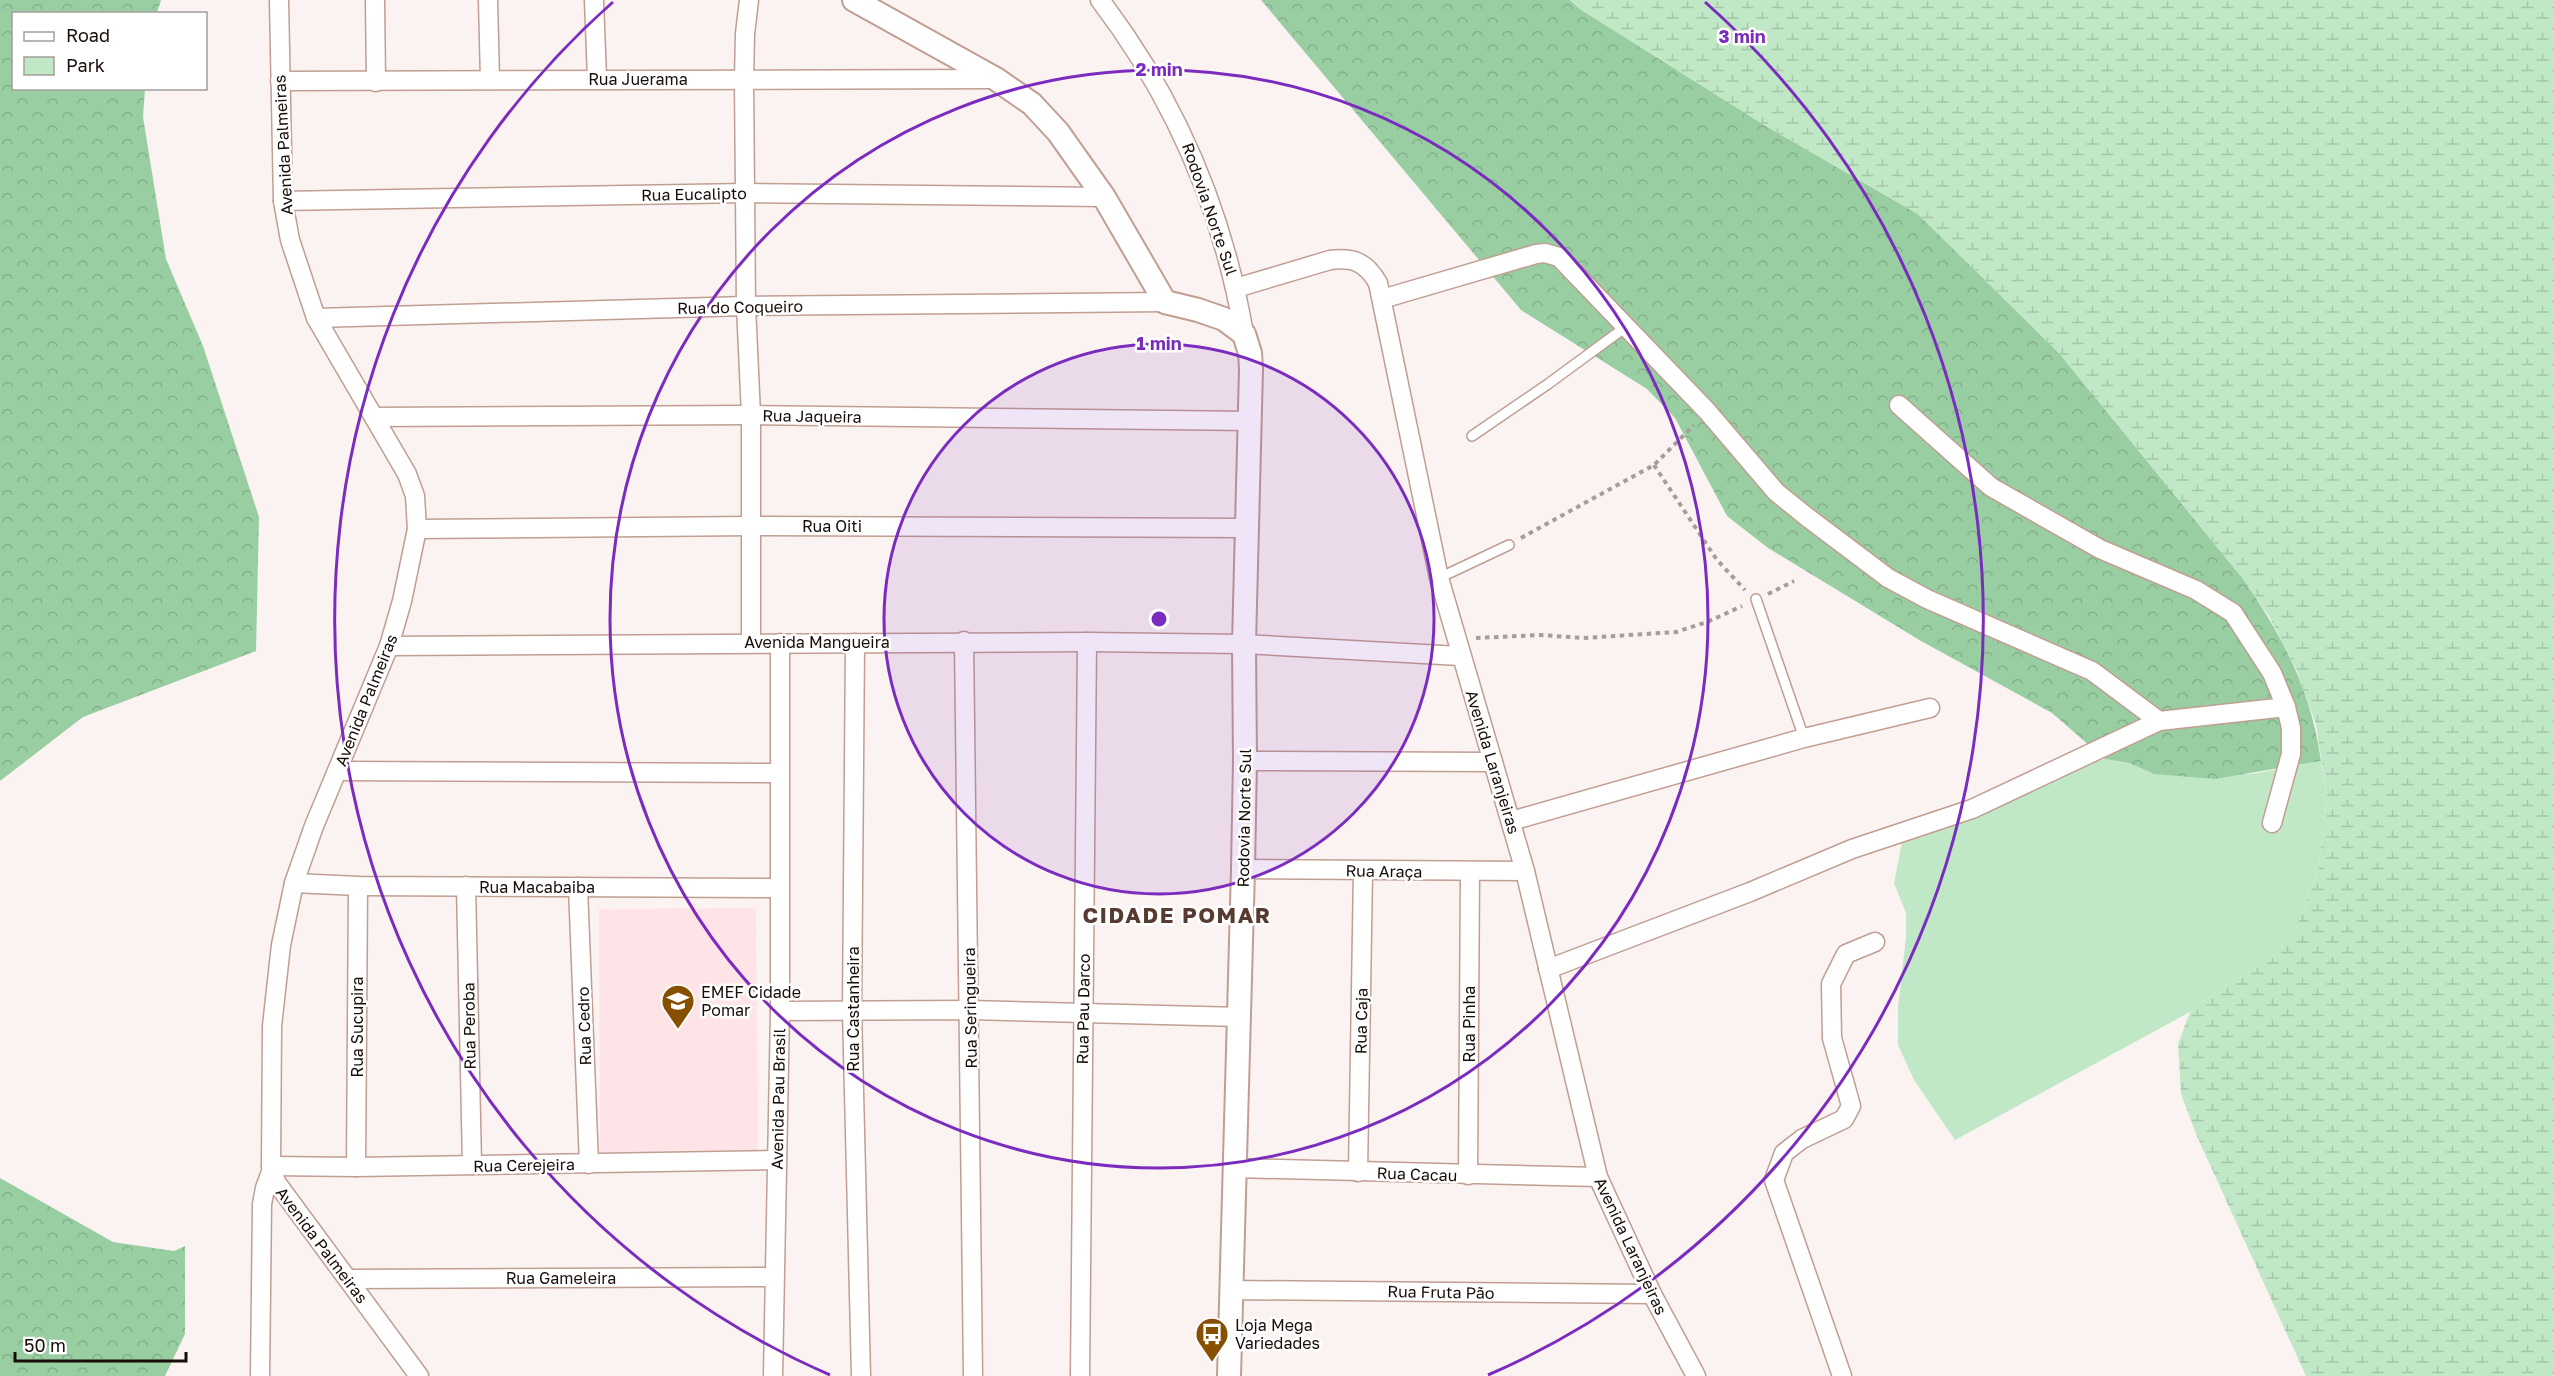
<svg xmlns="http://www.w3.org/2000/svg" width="2554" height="1376" font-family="'Golos Text',sans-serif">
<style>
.education{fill:#fee4e7}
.green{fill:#c0e8c6}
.forest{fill:url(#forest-crowns)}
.wetland{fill:url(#wetland-marsh)}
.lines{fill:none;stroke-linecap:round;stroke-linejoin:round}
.service-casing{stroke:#c09e92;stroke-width:12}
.minor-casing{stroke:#c09e92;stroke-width:21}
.tertiary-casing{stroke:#c09e92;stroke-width:26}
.path{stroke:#a69d9a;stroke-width:4;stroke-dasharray:4.5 4.5;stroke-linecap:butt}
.service{stroke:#fff;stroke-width:9}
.minor{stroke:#fff;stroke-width:18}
.tertiary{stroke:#fff;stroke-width:22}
.ring{fill:none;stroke:#7b2cbf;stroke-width:3}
.labels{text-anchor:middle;stroke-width:5;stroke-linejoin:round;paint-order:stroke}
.street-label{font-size:16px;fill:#180d09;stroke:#fff}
.poi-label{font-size:16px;fill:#180d09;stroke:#fff;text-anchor:start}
.district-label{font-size:22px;font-weight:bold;letter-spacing:1.5px;fill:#573b31;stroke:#fff}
.centre{fill:#7b2cbf;stroke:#fff;stroke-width:3}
.ring-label{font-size:18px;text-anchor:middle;font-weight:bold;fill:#7b2cbf;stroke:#fff;stroke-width:5;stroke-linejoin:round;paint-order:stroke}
</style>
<defs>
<pattern id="forest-crowns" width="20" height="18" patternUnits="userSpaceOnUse" patternTransform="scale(1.5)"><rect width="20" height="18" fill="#99cea2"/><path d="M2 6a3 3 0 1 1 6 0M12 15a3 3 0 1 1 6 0" fill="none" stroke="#83b08a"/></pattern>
<pattern id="wetland-marsh" width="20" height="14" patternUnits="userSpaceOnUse" patternTransform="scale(1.5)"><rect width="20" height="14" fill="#c0e8c6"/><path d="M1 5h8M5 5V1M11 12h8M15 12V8" fill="none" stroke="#a4c6a9"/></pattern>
</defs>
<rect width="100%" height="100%" fill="#fbf3f1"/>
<path class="education" d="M756 908 758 1152 600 1153 599 909Z"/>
<path class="green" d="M2105 759 2129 763 2154 774H2251L2321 761 2327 798 2318 871 2296 928 2270 961 2223 986 2190 1012 1955 1140 1914 1080 1898 1045V1008L1906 937V913L1894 883 1903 837 1990 793Z"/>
<g class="forest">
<path d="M0 0H161L157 13 14 14V88L145 89 143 117 166 259 203 346 259 517 256 651 83 717 0 781Z"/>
<path d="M1261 0H1570L1580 9 1766 126 1918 214 2059 353 2244 580C2284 639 2311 690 2321 761L2215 779 2154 774 2129 763 2105 759 2052 713 1921 641 1768 548 1727 516 1675 418 1647 389 1521 310Z"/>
<path d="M0 1178 113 1242 174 1251 185 1246V1334L165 1376H0Z"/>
</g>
<path class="wetland" d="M1570 0H2554V1376H2306L2196 1134 2181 1094 2178 1044 2190 1012 2223 986 2270 961 2296 928 2318 871 2327 798 2316 725 2297 671 2270 618 2244 580 2059 353 1918 214 1766 126 1580 9Z"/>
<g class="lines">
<g class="service-casing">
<g id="service">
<path d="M1472 436 1548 384 1627 326"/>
<path d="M1439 578 1509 545"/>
<path d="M1756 599 1804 738"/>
</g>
</g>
<g class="minor-casing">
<g id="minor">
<path d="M279 0 283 201 290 240 316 318 407 474 415 496 417 529 402 601 389 646 314 826 294 883 281 945 272 1026 271 1166 276 1182 419 1376"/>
<path d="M375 0 376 82"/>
<path d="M488 0 490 80"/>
<path d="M594 0 597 79"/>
<path d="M749 0 745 34 744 79 746 306 751 415V642"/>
<path d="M1100 0C1176 100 1223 210 1244 334"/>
<path d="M280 81 996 79"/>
<path d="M283 201 746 193 1104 197"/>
<path d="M1236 288 1330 260C1353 257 1366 262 1378 283L1439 578 1525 871 1598 1177 1652 1294 1696 1376"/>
<path d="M1382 299 1536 254 1545 253 1559 257 1707 411 1776 492 1807 517 1888 578 1927 599 2092 671 2159 721"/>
<path d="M316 318 746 306 1165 302"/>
<path d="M1899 405 1991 487 2100 549 2196 590 2233 613 2272 673 2286 707 2291 728V754L2272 823"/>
<path d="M374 417 751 415 1251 421"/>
<path d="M417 529 752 526 1248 528"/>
<path d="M964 641 973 1376"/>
<path d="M855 643 852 1010 861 1376"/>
<path d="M389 646 1087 642 1244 644 1460 656"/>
<path d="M1245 761 1493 762"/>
<path d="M338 771 779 773"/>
<path d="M1511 821 1804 738 1930 708"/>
<path d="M1243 869 1525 871"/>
<path d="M294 883 358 886 780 888"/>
<path d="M466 886 472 1165"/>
<path d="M578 887 589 1164"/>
<path d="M1548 969 1750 892 1852 849 1972 809 2159 721 2286 707"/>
<path d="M780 1011 970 1010 1240 1017"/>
<path d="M271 1166 356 1167 777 1160"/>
<path d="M356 1167 358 886"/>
<path d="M1235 1168 1598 1177"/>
<path d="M1358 1172 1363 871"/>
<path d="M1468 1175 1470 872"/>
<path d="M348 1279 774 1277"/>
<path d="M1231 1290 1652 1294"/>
<path d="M260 1376 262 1204 265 1188 271 1172"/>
<path d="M773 1376 780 1011V643"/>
<path d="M1080 1376 1087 642"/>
<path d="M1842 1376 1774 1180 1784 1153 1802 1139 1844 1119 1851 1106 1832 1038 1831 984 1846 954 1875 942"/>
</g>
</g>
<g class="tertiary-casing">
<path id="tertiary" d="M854 0 996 79 1032 104 1058 132 1104 197 1165 302 1198 310 1224 319 1244 334 1250 353 1251 369 1244 644 1245 761 1243 869 1229 1376"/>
</g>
<g class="path">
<path d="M1654 465 1717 560 1745 590"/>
<path d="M1521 538 1654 465 1694 425"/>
<path d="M1768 594 1794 581"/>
<path d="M1476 638 1540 635 1584 638 1676 632 1707 622 1742 606"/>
</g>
<use href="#service" class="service"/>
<use href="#minor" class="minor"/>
<use href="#tertiary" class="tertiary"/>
</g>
<circle cx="1159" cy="619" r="275" fill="#7b2cbf" fill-opacity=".12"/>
<g class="ring">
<circle cx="1159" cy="619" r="275"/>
<circle cx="1159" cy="619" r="549"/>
<path d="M830 1375A824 824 0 0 1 613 2M1705 2A824 824 0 0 1 1488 1375"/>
</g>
<defs>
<g id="school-pin" transform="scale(1.725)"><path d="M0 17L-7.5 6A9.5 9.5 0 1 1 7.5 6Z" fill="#875000" stroke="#fff"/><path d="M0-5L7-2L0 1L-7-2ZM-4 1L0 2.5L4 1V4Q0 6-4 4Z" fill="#fff"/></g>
<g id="bus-pin" transform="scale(1.725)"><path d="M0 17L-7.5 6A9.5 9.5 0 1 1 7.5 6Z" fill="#875000" stroke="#fff"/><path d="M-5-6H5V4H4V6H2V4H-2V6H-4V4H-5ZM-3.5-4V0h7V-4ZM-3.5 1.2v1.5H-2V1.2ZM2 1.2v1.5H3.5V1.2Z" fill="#fff"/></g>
</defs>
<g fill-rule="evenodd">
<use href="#school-pin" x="678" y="1001"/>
<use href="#bus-pin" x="1212" y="1334"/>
</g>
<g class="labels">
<g class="street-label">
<text x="638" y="85">Rua Juerama</text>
<text transform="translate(283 145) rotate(-93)" y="6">Avenida Palmeiras</text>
<text transform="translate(694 194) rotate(-1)" y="6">Rua Eucalipto</text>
<text transform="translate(1210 209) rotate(71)" y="6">Rodovia Norte Sul</text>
<text transform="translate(740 307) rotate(-1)" y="6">Rua do Coqueiro</text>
<text transform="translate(812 416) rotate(1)" y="6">Rua Jaqueira</text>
<text x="832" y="532">Rua Oiti</text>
<text x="817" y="648">Avenida Mangueira</text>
<text transform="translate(366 700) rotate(-68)" y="6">Avenida Palmeiras</text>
<text transform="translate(1493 762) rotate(73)" y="6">Avenida Laranjeiras</text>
<text transform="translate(1244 818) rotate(-89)" y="6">Rodovia Norte Sul</text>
<text transform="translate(1384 871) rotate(1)" y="6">Rua Araça</text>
<text x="537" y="893">Rua Macabaiba</text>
<text transform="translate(970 1008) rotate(-91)" y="6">Rua Seringueira</text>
<text transform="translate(853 1009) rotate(-90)" y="6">Rua Castanheira</text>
<text transform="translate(1083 1009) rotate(-89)" y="6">Rua Pau Darco</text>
<text transform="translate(1361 1021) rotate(-89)" y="6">Rua Caja</text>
<text transform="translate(1469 1024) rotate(-90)" y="6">Rua Pinha</text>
<text transform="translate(469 1026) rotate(-91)" y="6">Rua Peroba</text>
<text transform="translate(584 1026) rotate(-92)" y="6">Rua Cedro</text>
<text transform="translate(357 1027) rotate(-90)" y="6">Rua Sucupira</text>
<text transform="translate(778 1099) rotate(-89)" y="6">Avenida Pau Brasil</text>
<text transform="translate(524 1165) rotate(-1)" y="6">Rua Cerejeira</text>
<text transform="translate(1417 1174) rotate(2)" y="6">Rua Cacau</text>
<text transform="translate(322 1245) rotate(53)" y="6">Avenida Palmeiras</text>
<text transform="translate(1631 1246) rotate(65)" y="6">Avenida Laranjeiras</text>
<text x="561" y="1284">Rua Gameleira</text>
<text transform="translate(1441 1292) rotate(1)" y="6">Rua Fruta Pão</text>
</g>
<g class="poi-label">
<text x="701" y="998">EMEF Cidade<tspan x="701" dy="18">Pomar</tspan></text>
<text x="1235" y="1331">Loja Mega<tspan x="1235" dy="18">Variedades</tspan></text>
</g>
<g class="district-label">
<text x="1177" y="923">CIDADE POMAR</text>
</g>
</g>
<circle cx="1159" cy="619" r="9" class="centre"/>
<g class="ring-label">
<text x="1742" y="43">3 min</text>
<text x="1159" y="76">2 min</text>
<text x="1159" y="350">1 min</text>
</g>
<rect x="12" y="12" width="195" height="78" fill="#ffffff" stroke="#a39e9d" stroke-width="1.5"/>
<rect x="24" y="32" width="30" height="9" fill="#ffffff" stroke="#a39e9d" stroke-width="1.5"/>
<text x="66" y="42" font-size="18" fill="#180d09">Road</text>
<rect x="24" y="57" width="30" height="18" fill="#c0e8c6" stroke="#a39e9d" stroke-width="1.5"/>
<text x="66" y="72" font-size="18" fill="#180d09">Park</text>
<path d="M15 1352v9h171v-9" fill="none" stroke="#180d09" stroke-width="3"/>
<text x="24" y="1352" font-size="18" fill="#180d09" stroke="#ffffff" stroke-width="4.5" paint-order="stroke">50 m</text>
</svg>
